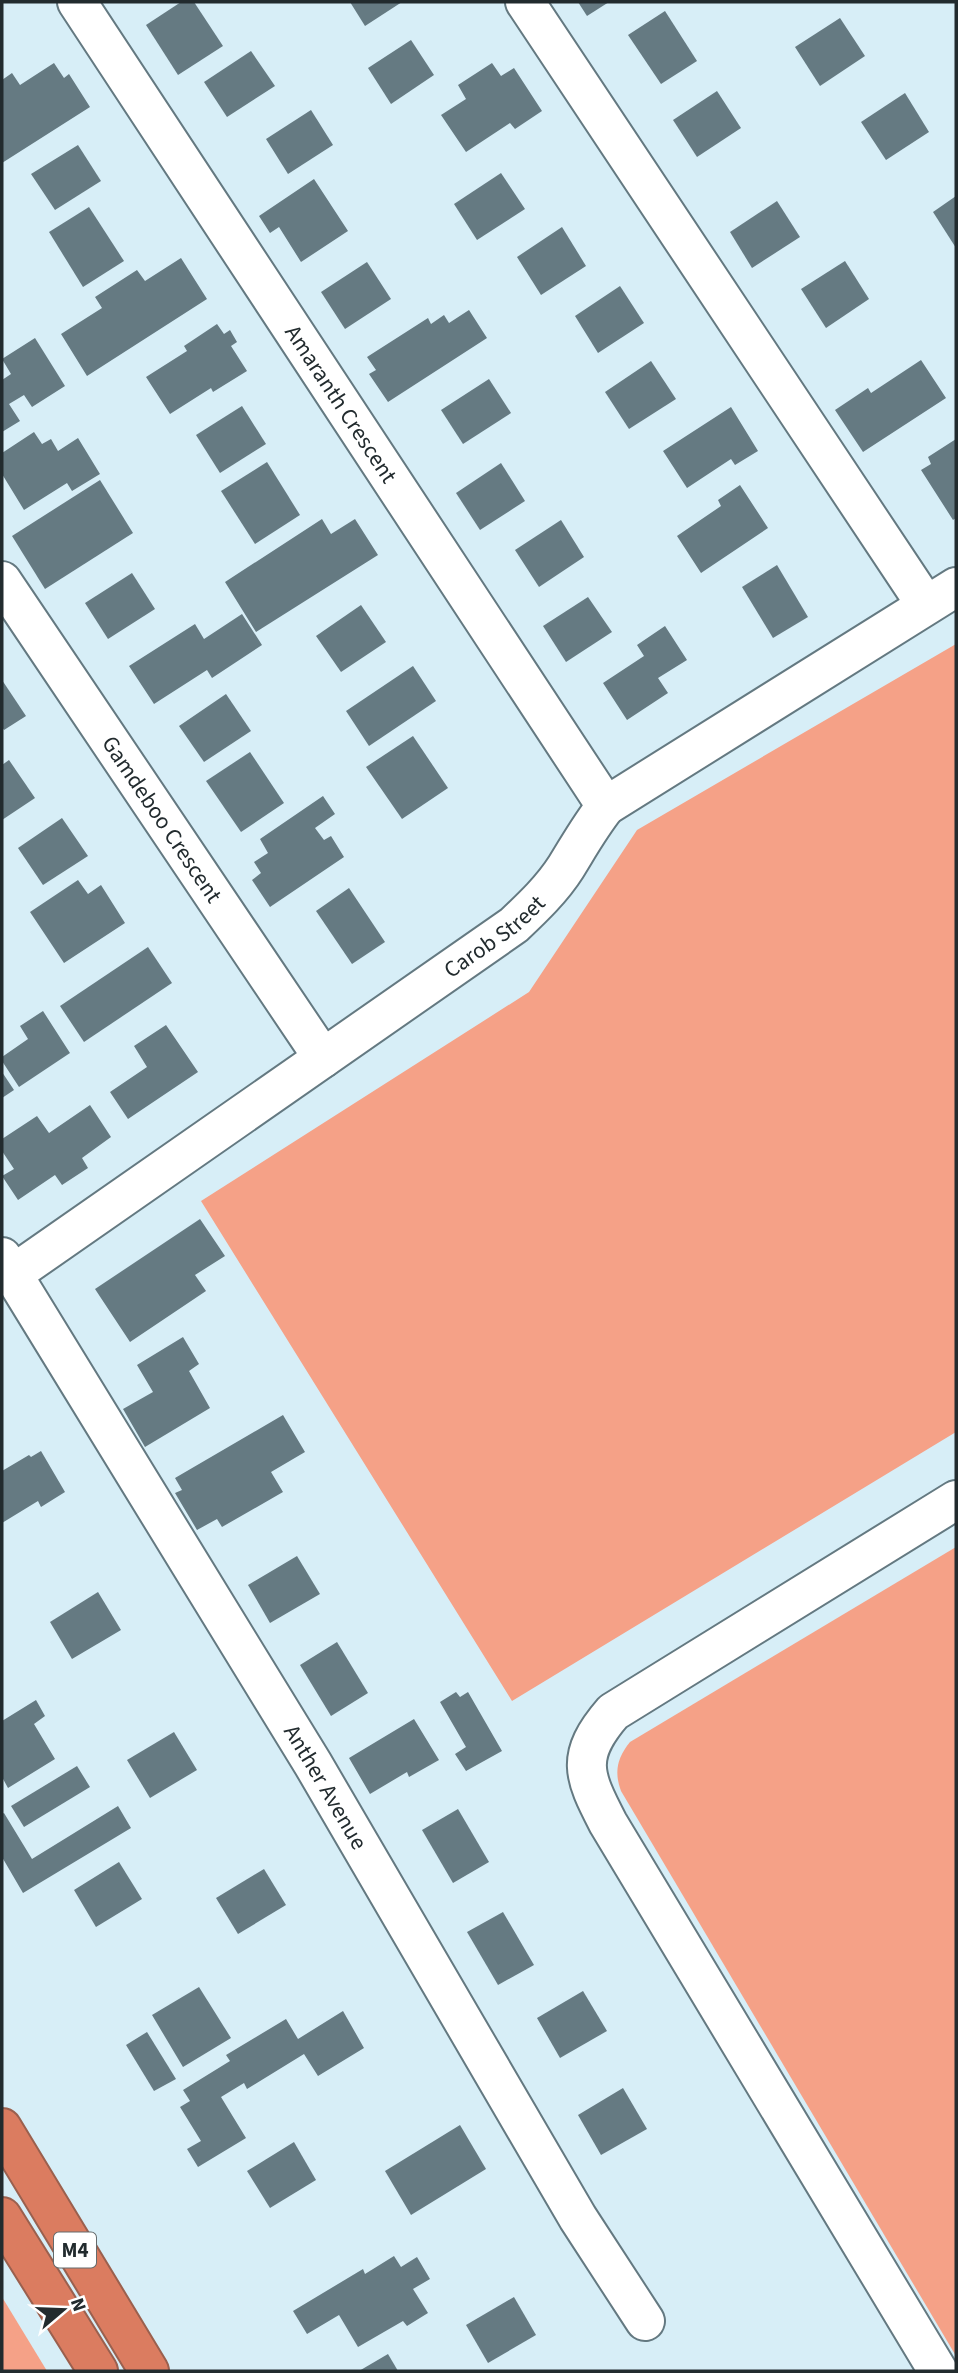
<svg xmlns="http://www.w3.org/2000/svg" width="958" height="2373" font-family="'Source Sans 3',sans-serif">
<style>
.green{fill:#f5a187}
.building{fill:#657a82}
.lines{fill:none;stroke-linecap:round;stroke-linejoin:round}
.minor-casing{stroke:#647981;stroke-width:42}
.motorway-casing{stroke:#9a604e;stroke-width:42}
.minor{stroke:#fff;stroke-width:38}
.motorway{stroke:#db7c60;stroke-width:38}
.labels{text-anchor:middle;stroke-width:6;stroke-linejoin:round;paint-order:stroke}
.shield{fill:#fff;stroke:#646b6d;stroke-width:2}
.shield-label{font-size:21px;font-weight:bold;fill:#222b2e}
.street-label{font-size:23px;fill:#222b2e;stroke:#fff}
</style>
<rect width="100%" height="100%" fill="#d7eef7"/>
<g class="green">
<path d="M956 644V1432L512 1701 201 1201 529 992 637 830Z"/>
<path d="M956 1547V2356L621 1791C614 1772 617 1758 630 1742Z"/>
<path d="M2 2297 47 2371H2Z"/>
</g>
<g class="building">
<path d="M181 2H194L223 46 178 75 146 25Z"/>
<path d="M350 2H402L365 26Z"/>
<path d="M578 2H609L587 16Z"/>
<path d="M665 11 697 61 661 84 628 35Z"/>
<path d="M840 18 865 56 820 86 795 47Z"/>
<path d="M411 40 434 75 391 104 368 68Z"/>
<path d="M251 51 275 86 227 117 204 82Z"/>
<path d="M54 63 64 78 69 74 90 107 2 163V80L12 73 20 85Z"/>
<path d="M492 63 501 76 514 68 542 111 515 129 510 123 466 152 441 115 466 99 458 85Z"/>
<path d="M717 91 741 128 697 157 673 120Z"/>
<path d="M905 93 929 132 886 160 861 122Z"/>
<path d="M311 110 333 145 288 174 266 139Z"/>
<path d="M78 145 101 181 55 210 31 174Z"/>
<path d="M501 173 525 209 477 240 454 204Z"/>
<path d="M314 179 348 231 301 262 279 227 270 233 259 216Z"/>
<path d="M956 196V248L933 212Z"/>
<path d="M777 201 800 237 752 268 730 232Z"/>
<path d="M89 207 124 261 83 287 49 232Z"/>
<path d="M562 227 586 266 541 295 517 257Z"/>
<path d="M181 258 207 299 87 376 61 334 102 308 95 297 137 270 145 281Z"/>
<path d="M845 261 869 299 826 328 801 289Z"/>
<path d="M367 262 391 299 345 329 321 292Z"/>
<path d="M620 286 644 323 598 353 575 316Z"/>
<path d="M469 310 487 338 388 402 369 374 376 370 367 357 428 318 431 324 444 315 449 323Z"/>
<path d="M217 324 224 334 230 330 237 342 231 346 247 371 213 392 211 388 170 414 146 377 187 351 184 346Z"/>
<path d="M35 338 65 386 32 407 24 395 9 404 20 421 2 432V380L11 374 2 359Z"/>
<path d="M921 360 946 398 863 452 835 410 868 388 871 393Z"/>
<path d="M651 361 676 399 629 429 605 392Z"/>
<path d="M489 379 511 413 463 444 441 410Z"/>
<path d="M242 406 266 444 220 473 196 435Z"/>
<path d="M731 407 758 451 735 465 731 459 687 488 663 451Z"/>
<path d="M34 432 42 444 51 439 58 451 78 438 100 474 72 491 67 483 24 510 2 474V453Z"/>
<path d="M956 439V518L953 520 921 470 931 464 928 457Z"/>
<path d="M267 462 300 515 255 544 221 491Z"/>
<path d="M501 463 525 501 480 530 456 493Z"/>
<path d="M100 480 133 533 45 589 12 536Z"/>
<path d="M740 485 768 528 701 573 677 536 721 506 718 500Z"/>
<path d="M322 519 331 534 355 519 378 555 256 632 225 582Z"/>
<path d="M561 520 584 557 539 587 515 550Z"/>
<path d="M777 565 808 617 773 638 742 587Z"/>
<path d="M132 573 155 609 108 639 85 603Z"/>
<path d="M588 597 612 632 566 662 543 626Z"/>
<path d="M361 605 386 642 341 672 316 636Z"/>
<path d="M242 614 262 645 212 678 207 670 154 704 129 666 195 624 204 639Z"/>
<path d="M665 626 687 660 658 678 668 693 627 720 603 683 644 656 637 645Z"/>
<path d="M413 666 436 701 369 746 346 711Z"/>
<path d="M2 680 26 716 4 730 2 727Z"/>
<path d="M226 694 251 731 204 762 179 726Z"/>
<path d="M413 736 448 788 402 819 366 767Z"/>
<path d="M250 752 284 803 241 832 206 781Z"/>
<path d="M9 760 35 798 2 820V765Z"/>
<path d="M323 796 335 814 315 828 324 840 331 836 344 857 270 907 252 880 261 873 254 862 268 853 260 839Z"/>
<path d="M62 818 88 856 43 885 18 848Z"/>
<path d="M78 880 88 894 101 885 125 923 64 963 30 912Z"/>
<path d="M349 888 385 942 352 964 316 911Z"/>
<path d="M148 947 172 983 84 1042 60 1006Z"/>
<path d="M43 1011 70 1053 19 1087 2 1061V1057L28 1039 20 1026Z"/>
<path d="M166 1025 198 1072 128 1119 110 1092 147 1067 134 1046Z"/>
<path d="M2 1072 14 1090 2 1098Z"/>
<path d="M90 1105 111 1137 82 1158 88 1168 62 1185 55 1175 18 1200 2 1176 14 1169 2 1151V1139L37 1116 49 1133Z"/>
<path d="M200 1219 225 1256 195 1275 206 1291 130 1342 95 1289Z"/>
<path d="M183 1337 199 1364 189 1371 210 1408 145 1447 123 1409 153 1392 137 1365Z"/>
<path d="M283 1415 305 1452 271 1472 283 1492 222 1527 217 1519 197 1530 175 1493 182 1490 175 1478Z"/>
<path d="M41 1451 65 1492 41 1507 38 1501 2 1523V1471L29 1455 31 1457Z"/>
<path d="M297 1556 320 1594 270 1623 248 1585Z"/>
<path d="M98 1592 121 1630 72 1659 50 1622Z"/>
<path d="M337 1642 368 1693 331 1716 300 1665Z"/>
<path d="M456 1692 460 1697 468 1692 502 1751 466 1771 455 1754 466 1747 440 1702Z"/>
<path d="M36 1700 45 1716 34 1724 55 1759 8 1788 2 1777V1721Z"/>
<path d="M414 1719 439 1760 409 1777 407 1772 370 1794 349 1758Z"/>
<path d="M174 1732 197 1770 150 1798 127 1760Z"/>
<path d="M77 1766 90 1787 24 1827 11 1806Z"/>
<path d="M118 1806 131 1828 23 1893 2 1857V1814L4 1813 32 1859Z"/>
<path d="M458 1809 489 1862 453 1883 422 1830Z"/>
<path d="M119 1862 142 1899 96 1927 74 1890Z"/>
<path d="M264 1869 286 1905 238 1934 216 1898Z"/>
<path d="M503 1912 534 1965 498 1985 467 1932Z"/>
<path d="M199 1987 231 2038 183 2067 152 2015Z"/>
<path d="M583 1991 607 2031 560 2058 537 2018Z"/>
<path d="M343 2011 364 2048 318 2076 304 2054 247 2089 244 2083 221 2097 246 2138 198 2167 187 2149 201 2141 180 2107 190 2101 183 2090 230 2061 226 2055 286 2019 298 2039Z"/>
<path d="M147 2032 176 2079 154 2091 126 2045Z"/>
<path d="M623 2088 647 2129 601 2155 578 2115Z"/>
<path d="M460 2125 486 2169 411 2215 385 2171Z"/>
<path d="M294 2142 316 2180 270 2208 247 2171Z"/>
<path d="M394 2256 401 2267 417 2257 430 2279 413 2289 428 2313 407 2326 403 2321 358 2347 339 2315 307 2334 293 2311 363 2269 365 2274Z"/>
<path d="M514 2297 536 2335 488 2363 466 2325Z"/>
<path d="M388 2354 398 2371H359Z"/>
</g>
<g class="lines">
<g class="minor-casing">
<g id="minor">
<path id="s1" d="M77 2 606 806"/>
<path d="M525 2 926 605"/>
<path id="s2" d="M2 581 323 1058"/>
<path id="s3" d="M2 1257 313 1764 578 2218 645 2321"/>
<path id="s4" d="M13 1274 514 925C533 907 552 889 566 867 579 846 590 826 606 806L956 587"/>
<path d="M938 2371 608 1823C583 1775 575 1756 613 1712L956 1500"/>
</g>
</g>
<g class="motorway-casing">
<g id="motorway">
<path d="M2 2128 149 2371"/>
<path d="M2 2217 98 2371"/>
</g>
</g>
<use href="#minor" class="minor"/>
<use href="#motorway" class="motorway"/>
</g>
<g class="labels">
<rect class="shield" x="54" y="2232.5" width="42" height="35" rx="5"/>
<g class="shield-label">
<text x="75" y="2257">M4</text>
</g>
<g class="street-label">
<text dy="8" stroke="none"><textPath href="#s1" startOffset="481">Amaranth Crescent</textPath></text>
<text dy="8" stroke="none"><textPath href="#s2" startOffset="287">Gamdeboo Crescent</textPath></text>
<text dy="8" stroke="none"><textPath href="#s4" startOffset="588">Carob Street</textPath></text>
<text dy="8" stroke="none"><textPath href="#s3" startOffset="621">Anther Avenue</textPath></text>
</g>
</g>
<rect width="958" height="2373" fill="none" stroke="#222b2e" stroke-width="7"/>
<g transform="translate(63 2310) rotate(71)" stroke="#ffffff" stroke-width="5" paint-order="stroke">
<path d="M0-5L12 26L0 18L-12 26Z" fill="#222b2e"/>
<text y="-10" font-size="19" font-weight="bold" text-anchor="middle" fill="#222b2e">N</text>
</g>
</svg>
